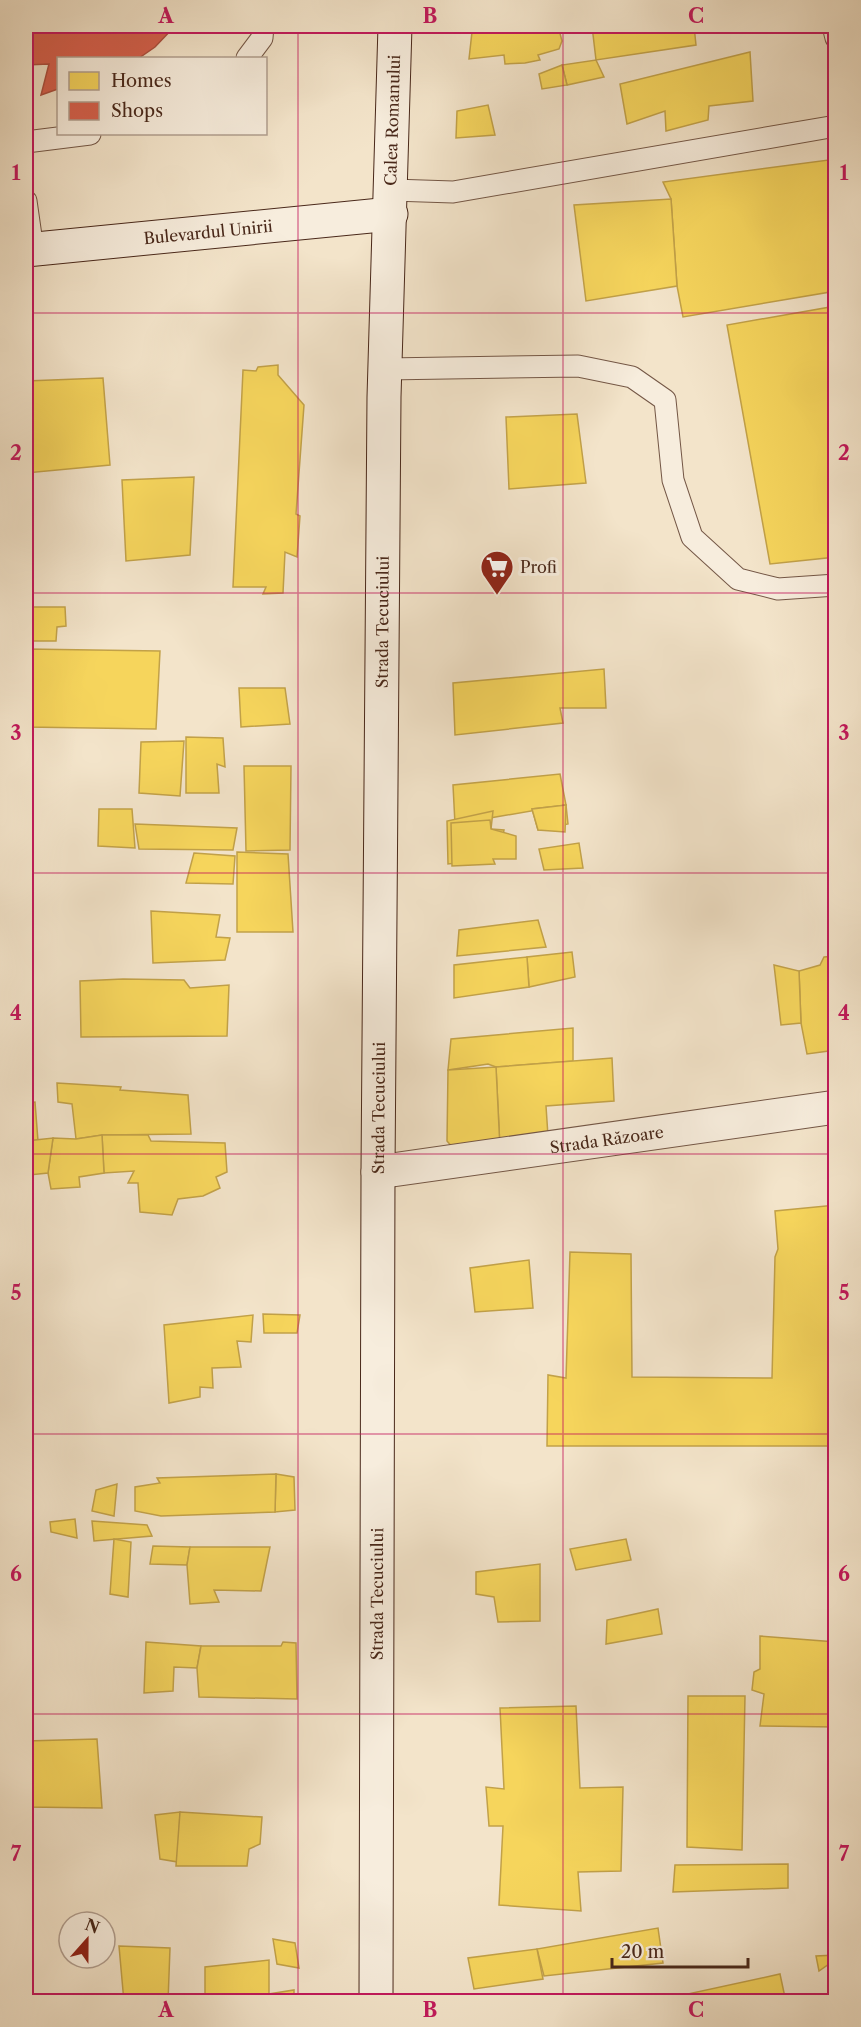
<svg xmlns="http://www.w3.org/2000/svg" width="861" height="2027" font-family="'Libre Caslon Text',serif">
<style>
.homes{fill:#f6d55c;stroke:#c2a148;stroke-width:1.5}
.shops{fill:#d6604d;stroke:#ac4f3e;stroke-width:1.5}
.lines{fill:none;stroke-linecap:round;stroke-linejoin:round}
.lane-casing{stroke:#745746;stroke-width:23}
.street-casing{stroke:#745746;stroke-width:35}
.secondary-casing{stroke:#49281a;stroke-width:35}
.lane{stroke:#f7eddd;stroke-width:21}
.street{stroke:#f7eddd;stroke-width:33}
.secondary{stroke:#f7eddd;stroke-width:33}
.grid{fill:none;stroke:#c2185b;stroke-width:1.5;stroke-opacity:0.55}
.labels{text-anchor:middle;stroke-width:6;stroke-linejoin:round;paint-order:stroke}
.street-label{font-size:16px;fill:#49281a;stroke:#f7eddd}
.poi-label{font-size:16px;fill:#49281a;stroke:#f7eddd;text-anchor:start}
.neatline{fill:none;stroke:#c2185b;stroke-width:2}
.grid-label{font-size:20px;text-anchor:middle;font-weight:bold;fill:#c2185b}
</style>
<rect width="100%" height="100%" fill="#f3e4ca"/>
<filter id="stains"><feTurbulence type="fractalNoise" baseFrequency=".00333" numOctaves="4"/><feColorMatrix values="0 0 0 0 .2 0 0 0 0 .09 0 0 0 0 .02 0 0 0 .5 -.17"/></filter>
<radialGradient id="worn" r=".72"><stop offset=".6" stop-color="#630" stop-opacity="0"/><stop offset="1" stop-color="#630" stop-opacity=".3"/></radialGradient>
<g class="homes">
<path d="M470 26H517L472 32Z"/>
<path d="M517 26H558L562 41 559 49 538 55 540 60 525 63 505 64 504 55 469 59 472 32Z"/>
<path d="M592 26H694L696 45 596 60Z"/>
<path d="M750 52 753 101 709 106 708 120 666 131 665 111 627 124 620 84Z"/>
<path d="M596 60 604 77 567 85 562 65Z"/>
<path d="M562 65 567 85 542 89 539 74Z"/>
<path d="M488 105 495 135 456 138 457 111Z"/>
<path d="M836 159V291L683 317 677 286 671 199 663 182Z"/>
<path d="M671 199 677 286 586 301 574 205Z"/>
<path d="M836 306V557L770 564 727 325Z"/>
<path d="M278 365V375L304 405 296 514 300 516 297 557 285 552 283 593 263 594 266 587H233L243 370 256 371 258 367Z"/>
<path d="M103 378 110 465 26 473V381Z"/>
<path d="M577 414 586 483 509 489 506 417Z"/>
<path d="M194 477 190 555 126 561 122 480Z"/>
<path d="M26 607H65L66 626 57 627 56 641H26Z"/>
<path d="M26 649 160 651 156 729 26 727Z"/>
<path d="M604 669 606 708H560L563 723 455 735 453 683Z"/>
<path d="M239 688H285L290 724 241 727Z"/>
<path d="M186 737 223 738 225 767 217 764 219 793H186Z"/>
<path d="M184 741 180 796 139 793 141 742Z"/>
<path d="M244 766H291L290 850 246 851Z"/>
<path d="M560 774 566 805 455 824 453 785Z"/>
<path d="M566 805 568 824 538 830 532 809Z"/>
<path d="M566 805 565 832 538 830 532 809Z"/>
<path d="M99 809H132L135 848 98 846Z"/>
<path d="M493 811 491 829 504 830 500 852 493 859 448 864 447 821Z"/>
<path d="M490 820 491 829 516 836V859H493L495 864 452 866 451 823Z"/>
<path d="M135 824 237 828 233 850 139 849Z"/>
<path d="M579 843 583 868 544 870 539 849Z"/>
<path d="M237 852 288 854 293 932H237Z"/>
<path d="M194 853 235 856 233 884 186 883Z"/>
<path d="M151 911 220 915 216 937 230 938 225 960 153 963Z"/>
<path d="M538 920 546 947 457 956 459 930Z"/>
<path d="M572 952 575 977 529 987 527 957Z"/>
<path d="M836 956V1050L807 1054 801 1023 799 971 820 965 824 957Z"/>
<path d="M527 957 529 987 454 998V965Z"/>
<path d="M774 965 799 971 801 1023 781 1025Z"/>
<path d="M123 979 184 980 190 988 229 985 227 1036 81 1037 80 981Z"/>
<path d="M573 1028V1061L496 1067 488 1064 448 1070 451 1039Z"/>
<path d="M612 1058 614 1101 546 1106 548 1136 500 1148 496 1067Z"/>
<path d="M496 1067 500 1148H453L447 1141 448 1070Z"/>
<path d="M57 1083 121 1087 120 1090 188 1095 191 1134 102 1135 76 1139 72 1104 58 1102Z"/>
<path d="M35 1102 38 1141H26V1103Z"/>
<path d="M102 1135H148L151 1141 225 1143 227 1172 216 1177 220 1188 203 1196 178 1199 172 1215 140 1212 138 1183H128L134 1171 104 1173Z"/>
<path d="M102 1135 104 1173 79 1177 80 1187 51 1189 48 1173 53 1138 76 1139Z"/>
<path d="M53 1138 48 1173 29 1175 26 1141Z"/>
<path d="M836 1205V1446H547L548 1375 566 1378 570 1252 631 1254 632 1377 772 1378 775 1257 778 1249 775 1211Z"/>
<path d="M529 1260 533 1308 475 1312 470 1268Z"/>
<path d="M263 1314 300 1315 297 1333H264Z"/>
<path d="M253 1315 251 1342 237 1341 241 1367 212 1368 213 1388 200 1387V1397L169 1403 164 1325Z"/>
<path d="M276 1474 294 1477 295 1510 275 1512Z"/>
<path d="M276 1474 275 1512 161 1516 135 1511V1487L160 1483 157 1478Z"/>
<path d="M117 1484 114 1516 92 1511 96 1490Z"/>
<path d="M75 1519 77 1538 51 1532 50 1522Z"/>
<path d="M92 1521 147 1525 152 1536 94 1541Z"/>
<path d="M114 1539 131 1542 128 1597 110 1594Z"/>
<path d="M626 1539 631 1560 576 1570 570 1549Z"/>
<path d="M153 1546 190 1547 187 1565 150 1564Z"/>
<path d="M190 1547H270L261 1591 214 1590 219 1602 190 1604 187 1565Z"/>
<path d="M540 1564V1621L498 1622 494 1597 476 1594V1572Z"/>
<path d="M658 1609 662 1634 606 1644 607 1620Z"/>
<path d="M760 1636 836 1642V1727L760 1726 764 1694 752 1690 754 1672 760 1669Z"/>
<path d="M146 1642 201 1646 197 1668 174 1667 173 1691 144 1693Z"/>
<path d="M283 1642 296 1643 297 1699 199 1697 197 1668 201 1646H281Z"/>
<path d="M688 1696H745L742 1850 687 1847Z"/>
<path d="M576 1706 580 1788 623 1787 621 1871 578 1872 581 1911 499 1905 503 1826H489L486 1787 504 1789 500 1708Z"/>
<path d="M97 1739 102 1808 26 1807V1741Z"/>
<path d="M180 1812 178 1862 160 1859 155 1815Z"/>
<path d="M180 1812 262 1817 260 1844 249 1849 247 1866H176Z"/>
<path d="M788 1864V1888L673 1892 675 1865Z"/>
<path d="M658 1928 663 1963 544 1976 537 1949Z"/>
<path d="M273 1939 295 1943 299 1968 277 1964Z"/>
<path d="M119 1946 170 1948 168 2002H124Z"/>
<path d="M537 1949 543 1979 474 1989 468 1958Z"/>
<path d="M836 1955V1974L832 1962 819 1971 816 1956Z"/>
<path d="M269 1960V2002H198L197 1997 205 2000V1967Z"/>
<path d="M780 1974 786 2002H684L683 1995Z"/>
<path d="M294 1990V2002H269V1994Z"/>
</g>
<path class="shops" d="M26 26H175L155 47 139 58H58V89L41 95 49 64 26 65Z"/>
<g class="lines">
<g class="lane-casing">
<g id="lane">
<path d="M833 26 836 38"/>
<path d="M247 58 262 38 263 26"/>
<path d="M26 142 90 134"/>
<path d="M392 190 453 192 836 126"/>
<path d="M26 201 33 250"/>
<path d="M386 369 578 366 632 377 665 400 673 480 692 537 738 579 778 589 836 585"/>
</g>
</g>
<g class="street-casing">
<g id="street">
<path id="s1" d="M378 1172 836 1107"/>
</g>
</g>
<g class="secondary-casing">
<g id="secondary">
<path id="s2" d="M26 250 391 214"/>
<path id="s3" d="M376 2002 378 1172 384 397 395 26"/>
</g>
</g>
<use href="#lane" class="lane"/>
<use href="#street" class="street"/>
<use href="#secondary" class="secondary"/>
</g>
<path class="grid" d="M298 26V2002M563 26V2002M26 313H836M26 593H836M26 873H836M26 1154H836M26 1434H836M26 1714H836"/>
<defs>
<g id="supermarket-pin" transform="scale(1.725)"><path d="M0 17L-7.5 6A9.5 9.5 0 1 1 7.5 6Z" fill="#8f2418" stroke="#f7eddd"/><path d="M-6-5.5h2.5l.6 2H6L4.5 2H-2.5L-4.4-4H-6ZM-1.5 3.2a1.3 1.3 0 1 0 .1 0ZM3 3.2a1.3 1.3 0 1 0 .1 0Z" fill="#fff"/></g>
</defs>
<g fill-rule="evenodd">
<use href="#supermarket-pin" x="497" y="567"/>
</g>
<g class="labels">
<g class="street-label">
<text dy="6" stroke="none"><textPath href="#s3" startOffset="1882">Calea Romanului</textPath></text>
<text dy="6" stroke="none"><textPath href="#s2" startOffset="183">Bulevardul Unirii</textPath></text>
<text dy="6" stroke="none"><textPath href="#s3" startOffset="1380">Strada Tecuciului</textPath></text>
<text dy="6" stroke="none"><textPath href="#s3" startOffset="894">Strada Tecuciului</textPath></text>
<text dy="6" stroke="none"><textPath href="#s1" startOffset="231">Strada Răzoare</textPath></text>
<text dy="6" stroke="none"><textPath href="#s3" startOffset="408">Strada Tecuciului</textPath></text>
</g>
<g class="poi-label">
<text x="520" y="573">Profi</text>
</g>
</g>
<rect width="861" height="2027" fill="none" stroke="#f3e4ca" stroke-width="66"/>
<rect x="57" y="57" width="210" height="78" fill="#f7eddd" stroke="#b19e8f" stroke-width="1.5"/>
<rect x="69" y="72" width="30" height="18" fill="#f6d55c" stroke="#b19e8f" stroke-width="1.5"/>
<text x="111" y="87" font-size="18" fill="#49281a">Homes</text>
<rect x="69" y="102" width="30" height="18" fill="#d6604d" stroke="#b19e8f" stroke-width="1.5"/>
<text x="111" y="117" font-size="18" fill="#49281a">Shops</text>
<g transform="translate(87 1940) rotate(21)"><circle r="28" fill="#f7eddd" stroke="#b19e8f" stroke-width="1.5"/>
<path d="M0-4.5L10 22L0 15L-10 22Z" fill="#8f2418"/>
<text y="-9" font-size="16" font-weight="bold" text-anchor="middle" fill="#49281a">N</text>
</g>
<path d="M612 1958v9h136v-9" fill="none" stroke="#49281a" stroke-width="3"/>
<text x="621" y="1958" font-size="18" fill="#49281a" stroke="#f7eddd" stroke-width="4.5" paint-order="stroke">20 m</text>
<rect x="33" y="33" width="795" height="1961" class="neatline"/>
<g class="grid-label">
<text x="166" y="23">A</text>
<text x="430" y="23">B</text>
<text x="696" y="23">C</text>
<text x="16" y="180">1</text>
<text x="844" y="180">1</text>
<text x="16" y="460">2</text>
<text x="844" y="460">2</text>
<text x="16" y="740">3</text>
<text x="844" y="740">3</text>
<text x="16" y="1020">4</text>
<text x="844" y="1020">4</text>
<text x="16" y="1300">5</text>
<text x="844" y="1300">5</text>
<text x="16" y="1581">6</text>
<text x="844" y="1581">6</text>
<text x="16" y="1861">7</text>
<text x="844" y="1861">7</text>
<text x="166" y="2017">A</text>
<text x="430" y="2017">B</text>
<text x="696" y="2017">C</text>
</g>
<rect width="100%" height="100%" filter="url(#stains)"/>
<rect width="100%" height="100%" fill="url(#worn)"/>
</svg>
